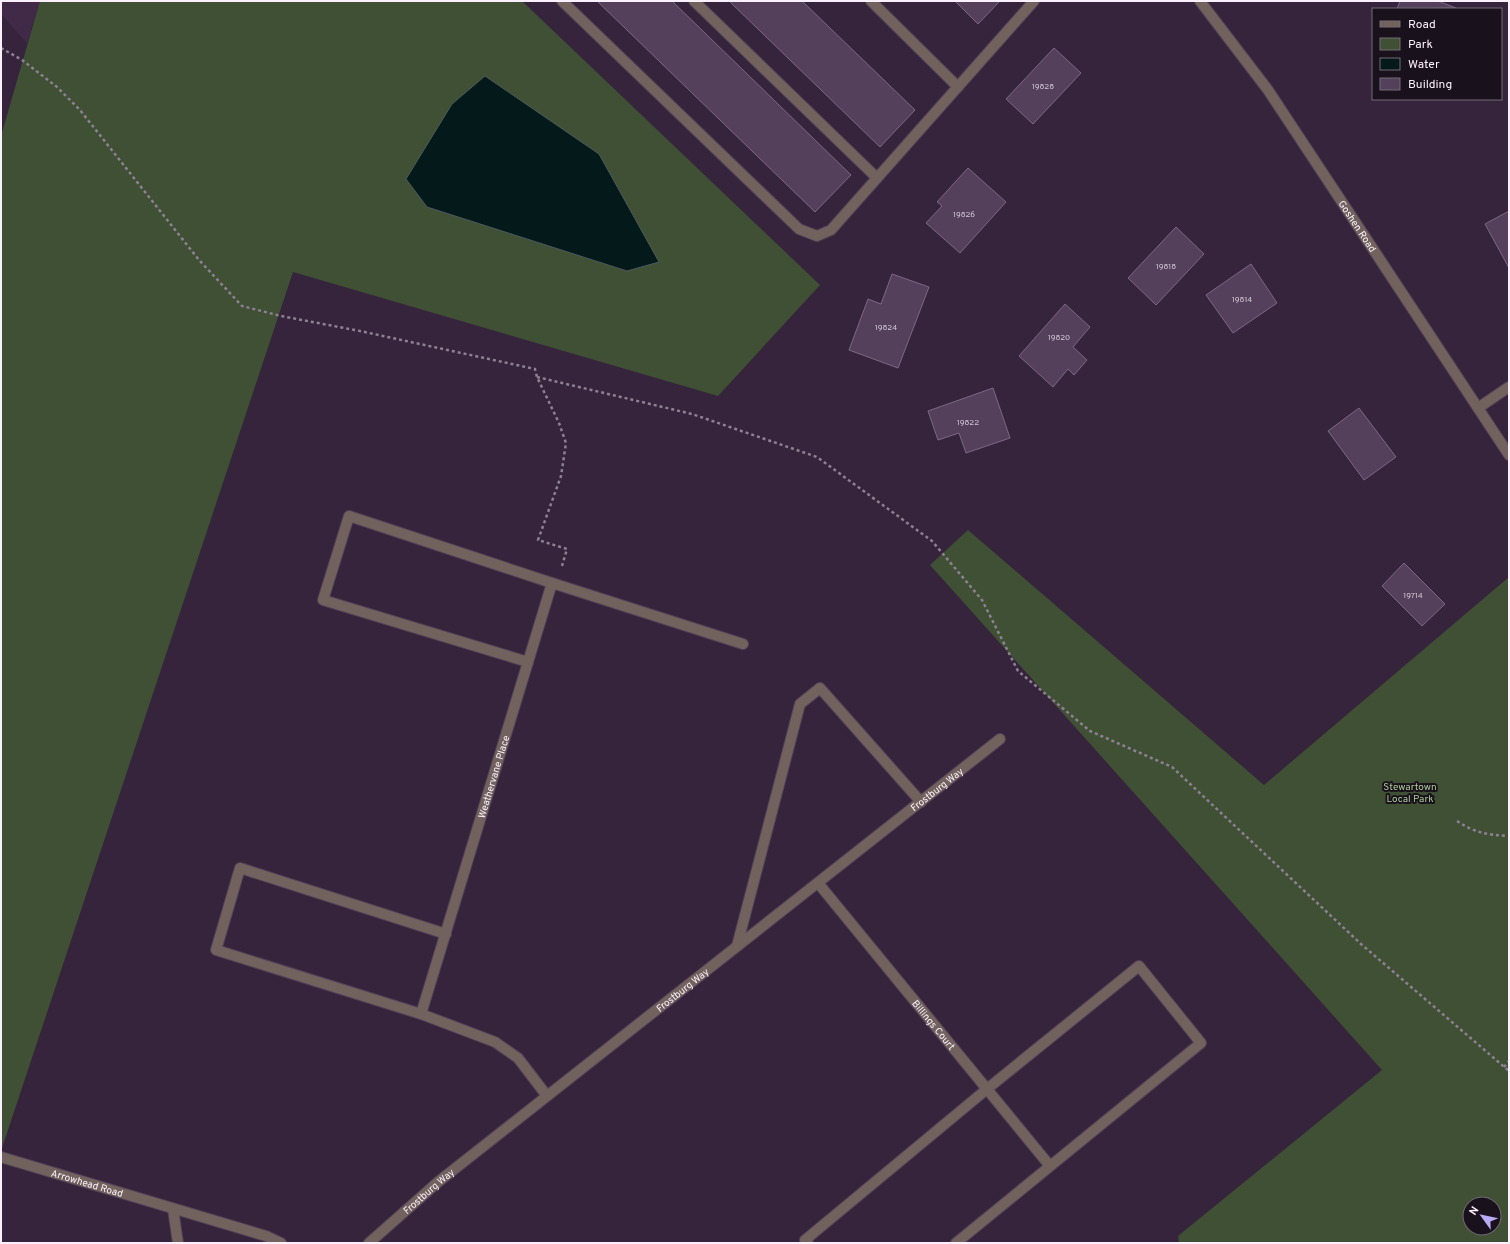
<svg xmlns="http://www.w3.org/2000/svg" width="1510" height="1244" font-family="Overpass,sans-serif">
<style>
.built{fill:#402a48}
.green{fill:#405035;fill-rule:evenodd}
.water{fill:#03191a;stroke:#4d5a5e}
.building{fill:#54405b;stroke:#7d6884}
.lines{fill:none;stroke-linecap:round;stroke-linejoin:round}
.service-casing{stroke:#524157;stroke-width:12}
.minor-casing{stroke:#524157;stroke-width:12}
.tertiary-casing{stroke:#524157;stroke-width:12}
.path{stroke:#8f8194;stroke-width:2.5;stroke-dasharray:3 3;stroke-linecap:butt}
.service{stroke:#72625d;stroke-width:10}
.minor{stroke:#72625d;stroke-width:10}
.tertiary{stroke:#72625d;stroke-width:10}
.labels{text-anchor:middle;stroke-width:4;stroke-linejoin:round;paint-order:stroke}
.number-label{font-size:8px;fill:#d1c5d5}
.street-label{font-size:10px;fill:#fbf1fe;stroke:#19111b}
.park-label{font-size:10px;fill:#accb98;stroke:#19111b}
</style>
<rect width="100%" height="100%" fill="#36243c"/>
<path class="built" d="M1 1H40L27 43 1 14Z"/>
<g class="green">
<path d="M40 1H522L820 285 718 396 293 272 1 1151V136Z"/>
<path d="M968 530 1264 785 1509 577V1243H1179L1178 1236 1382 1070 930 565ZM1470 1204H1494V1228H1470Z"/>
</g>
<path class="water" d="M485 76 599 154 659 262 627 271 427 207 406 179 452 104Z"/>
<g class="building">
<path d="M597 1H672L851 175 815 212Z"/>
<path d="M729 1H802L915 110 880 147Z"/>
<path d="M955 1H1000L978 24Z"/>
<path d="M1400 1H1438L1456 8 1397 9Z"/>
<path d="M1054 48 1081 73 1033 124 1006 99Z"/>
<path d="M968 168 1006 202 960 253 926 223 942 206 937 202Z"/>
<path d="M1509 211V268L1485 224Z"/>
<path d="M1176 227 1204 254 1156 305 1128 278Z"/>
<path d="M1251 264 1277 303 1233 333 1206 295Z"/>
<path d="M892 274 929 287 898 368 849 350 868 299 881 304Z"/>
<path d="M1065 304 1090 327 1073 347 1087 360 1074 375 1068 369 1053 387 1019 356Z"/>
<path d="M993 388 1010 438 966 453 959 433 938 440 928 411Z"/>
<path d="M1359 408 1396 457 1364 480 1328 431Z"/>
<path d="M1404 563 1445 604 1422 626 1382 586Z"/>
</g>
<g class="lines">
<g class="service-casing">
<g id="service">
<path d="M562 1 799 229 817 236 831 230 1034 1"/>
<path d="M694 1 877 178"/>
<path d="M871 1 958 87"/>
<path d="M528 662 323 600 349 516 552 583"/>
<path d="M421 1014 216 950 240 868 446 934"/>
<path d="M808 1243 805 1240 987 1089 1139 966 1201 1043 956 1243"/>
</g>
</g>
<g class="minor-casing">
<g id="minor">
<path d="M1478 408 1509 387"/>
<path id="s1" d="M818 883 1050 1166"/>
<path d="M737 946 800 704 820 688 921 802"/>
<path id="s2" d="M547 1096 518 1058 495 1042 421 1014 552 583 743 644"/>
<path id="s3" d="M1 1157 266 1236 281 1243"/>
<path d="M173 1209 178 1243"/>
<path id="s4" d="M369 1243 438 1182 1000 739"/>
</g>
</g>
<g class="tertiary-casing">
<g id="tertiary">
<path id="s5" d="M1200 1 1268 90 1509 455"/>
</g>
</g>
<g class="path">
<path d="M1 48 22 60 57 87 80 110 199 260 242 306 281 316 360 331 535 369 537 377 559 423 566 443 561 476 538 540 567 549 562 566"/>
<path d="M537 377 692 414 817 457 932 541 982 600 1018 671 1090 731 1172 767 1361 944 1509 1071"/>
<path d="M1457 821C1475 833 1488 835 1509 836"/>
<path d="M1504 1067 1509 1061"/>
</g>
<use href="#service" class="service"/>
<use href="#minor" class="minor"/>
<use href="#tertiary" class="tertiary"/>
</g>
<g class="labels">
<g class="number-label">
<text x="1043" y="89">19828</text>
<text x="964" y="217">19826</text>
<text x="1166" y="269">19818</text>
<text x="1242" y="302">19814</text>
<text x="886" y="330">19824</text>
<text x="1059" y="340">19820</text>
<text x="968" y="425">19822</text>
<text x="1413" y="598">19714</text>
</g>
<g class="street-label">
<text dy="4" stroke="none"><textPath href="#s5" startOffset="275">Goshen Road</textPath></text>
<text dy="4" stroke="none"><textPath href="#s2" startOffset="403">Weathervane Place</textPath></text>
<text dy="4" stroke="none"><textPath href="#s4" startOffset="727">Frostburg Way</textPath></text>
<text dy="4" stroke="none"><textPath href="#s4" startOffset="403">Frostburg Way</textPath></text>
<text dy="4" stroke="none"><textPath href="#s1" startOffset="183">Billings Court</textPath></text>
<text dy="4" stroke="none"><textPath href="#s3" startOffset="90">Arrowhead Road</textPath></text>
<text dy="4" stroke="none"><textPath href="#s4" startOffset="79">Frostburg Way</textPath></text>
</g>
<g class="park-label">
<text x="1410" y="790">Stewartown<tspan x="1410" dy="12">Local Park</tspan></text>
</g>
</g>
<rect width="1510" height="1244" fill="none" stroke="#fbf1fe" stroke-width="4"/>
<rect x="1372" y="8" width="130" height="92" fill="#19111b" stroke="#736b76"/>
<rect x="1380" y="21" width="20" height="6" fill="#72625d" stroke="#736b76"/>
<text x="1408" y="28" font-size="12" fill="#fbf1fe">Road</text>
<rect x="1380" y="38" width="20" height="12" fill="#405035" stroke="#736b76"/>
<text x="1408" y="48" font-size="12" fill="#fbf1fe">Park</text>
<rect x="1380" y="58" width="20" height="12" fill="#03191a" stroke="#736b76"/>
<text x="1408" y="68" font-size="12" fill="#fbf1fe">Water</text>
<rect x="1380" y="78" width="20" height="12" fill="#54405b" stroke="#736b76"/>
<text x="1408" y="88" font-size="12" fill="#fbf1fe">Building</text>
<g transform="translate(1482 1216) rotate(303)"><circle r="19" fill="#19111b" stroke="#736b76"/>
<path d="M0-3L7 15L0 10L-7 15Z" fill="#baaaf6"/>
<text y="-6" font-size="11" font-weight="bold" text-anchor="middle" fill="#fbf1fe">N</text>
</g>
</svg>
